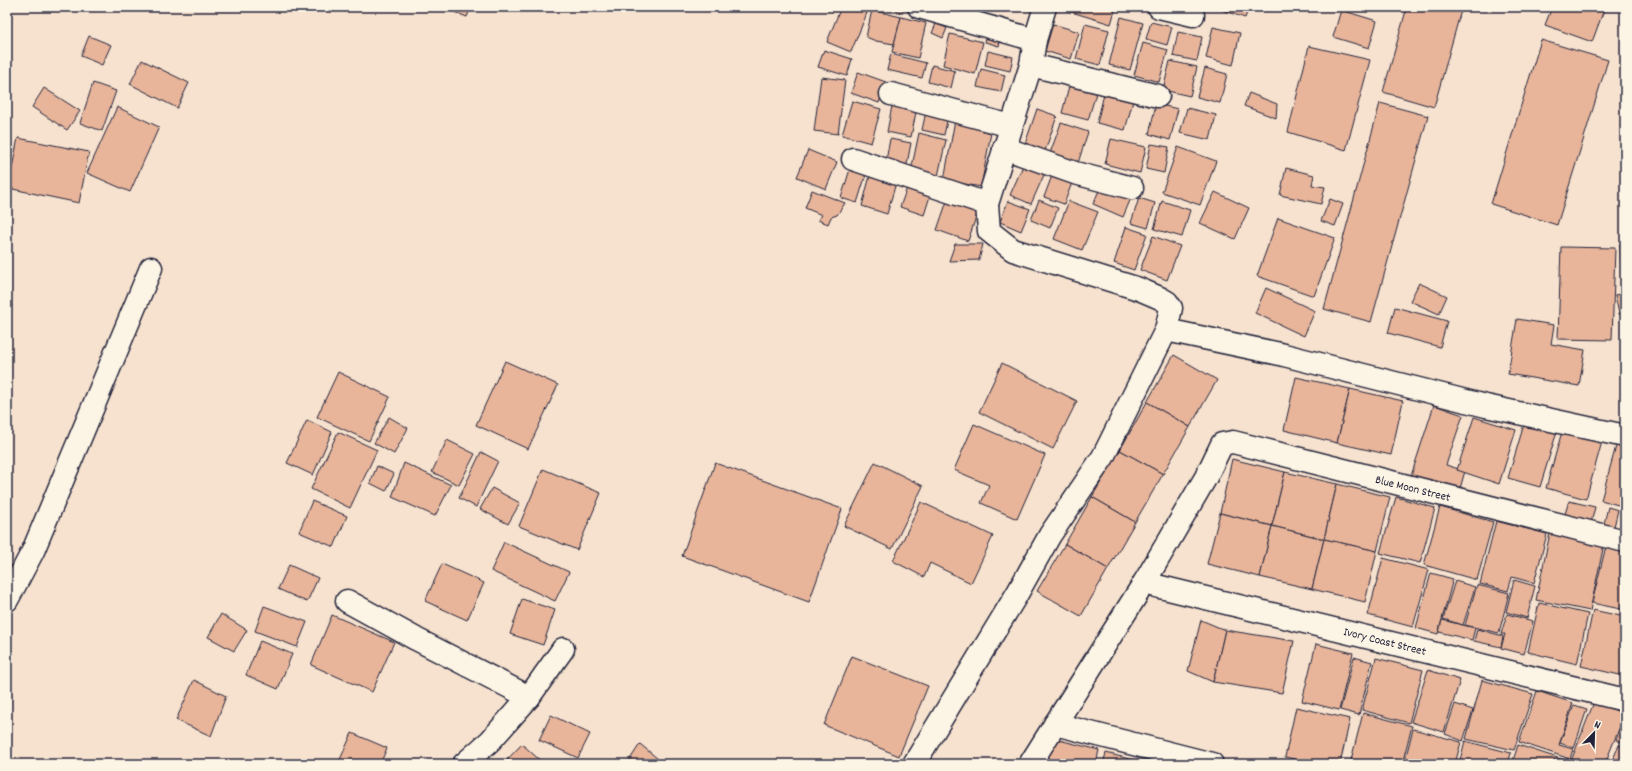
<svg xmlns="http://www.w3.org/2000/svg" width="1632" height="771" font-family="Dekko,sans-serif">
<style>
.building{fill:#e8b59a;stroke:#22223b}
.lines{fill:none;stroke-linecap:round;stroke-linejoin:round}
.minor-casing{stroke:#22223b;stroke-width:25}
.minor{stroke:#fcf5e5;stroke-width:22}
.labels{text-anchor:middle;stroke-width:4;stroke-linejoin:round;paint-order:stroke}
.street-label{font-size:12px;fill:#22223b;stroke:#fcf5e5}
</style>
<rect width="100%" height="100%" fill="#f6e2ce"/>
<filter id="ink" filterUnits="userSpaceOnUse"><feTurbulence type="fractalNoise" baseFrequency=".025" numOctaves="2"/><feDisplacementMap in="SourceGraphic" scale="8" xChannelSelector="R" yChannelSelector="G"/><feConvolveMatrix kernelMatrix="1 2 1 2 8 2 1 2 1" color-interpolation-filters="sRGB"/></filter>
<g filter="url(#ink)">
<g class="building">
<path d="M441 7H471L467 17Z"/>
<path d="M841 7H851L867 13 851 52 827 42Z"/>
<path d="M884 7H903L902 12Z"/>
<path d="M1055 7H1116L1111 24Z"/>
<path d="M1219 7H1249L1245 18 1219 9Z"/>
<path d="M1407 7H1462L1434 107 1383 92Z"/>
<path d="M1552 7H1605L1592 42 1545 25Z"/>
<path d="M872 10 901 17 894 44 876 41 866 37Z"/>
<path d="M1341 10 1377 21 1369 48 1333 37Z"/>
<path d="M901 17 926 23 918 58 892 52Z"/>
<path d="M1121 17 1143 23 1130 70 1109 65Z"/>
<path d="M1151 22 1172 27 1167 45 1146 39Z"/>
<path d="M936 24 947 28 943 38 932 33Z"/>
<path d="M1053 24 1079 32 1071 59 1045 51Z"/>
<path d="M1085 24 1109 30 1100 65 1076 59Z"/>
<path d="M1213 27 1240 33 1233 65 1206 58Z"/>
<path d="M988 30 1002 33 999 46 985 42Z"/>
<path d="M1178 32 1202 37 1197 61 1173 56Z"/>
<path d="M950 34 983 42 975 74 943 65Z"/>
<path d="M89 36 111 45 102 65 81 56Z"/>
<path d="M1541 40 1608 60 1557 225 1491 204Z"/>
<path d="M1143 43 1168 50 1159 82 1134 75Z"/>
<path d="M1309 46 1370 60 1346 150 1288 132Z"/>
<path d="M824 50 852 59 847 76 818 67Z"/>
<path d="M988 51 1013 57 1010 71 985 65Z"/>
<path d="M891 54 926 63 922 78 887 70Z"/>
<path d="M142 60 189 83 177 108 130 84Z"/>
<path d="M1170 61 1197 67 1190 96 1163 90Z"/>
<path d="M932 65 955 71 951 88 928 82Z"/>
<path d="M1205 68 1227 74 1220 103 1197 97Z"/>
<path d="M981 69 1005 75 1001 92 977 87Z"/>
<path d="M858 72 886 82 879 103 851 93Z"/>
<path d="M821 77 845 80 838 134 814 131Z"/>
<path d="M93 83 116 91 102 131 80 123Z"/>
<path d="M1069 86 1096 93 1088 120 1062 113Z"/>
<path d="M44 88 80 111 67 130 32 107Z"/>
<path d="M1249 93 1277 104 1276 118 1244 106Z"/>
<path d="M1104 94 1133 101 1125 130 1097 123Z"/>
<path d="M852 101 881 109 871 143 842 135Z"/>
<path d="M1380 103 1428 116 1371 322 1324 309Z"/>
<path d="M1156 104 1178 109 1170 140 1149 134Z"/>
<path d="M892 106 916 112 911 137 887 132Z"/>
<path d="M117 107 159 127 130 192 87 173Z"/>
<path d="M927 107 949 112 944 135 922 130Z"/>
<path d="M1187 108 1216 115 1210 140 1180 133Z"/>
<path d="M1037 109 1057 116 1045 151 1025 144Z"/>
<path d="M955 120 992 127 981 187 944 180Z"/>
<path d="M1061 123 1088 132 1077 166 1049 156Z"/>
<path d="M919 133 946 140 938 176 911 171Z"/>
<path d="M18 138 89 152 79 203 8 188Z"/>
<path d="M890 139 911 143 906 169 885 166Z"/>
<path d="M1111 139 1146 147 1140 173 1105 164Z"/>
<path d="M1151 144 1169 147 1164 173 1146 169Z"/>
<path d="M1178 147 1216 161 1200 205 1162 192Z"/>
<path d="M808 150 837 162 826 189 797 177Z"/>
<path d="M1026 159 1047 168 1031 204 1010 195Z"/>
<path d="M851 166 867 171 857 203 841 198Z"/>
<path d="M1286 168 1314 175 1312 185 1325 187 1321 204 1280 195Z"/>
<path d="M871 172 897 179 887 214 862 206Z"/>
<path d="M1053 173 1073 180 1064 204 1044 197Z"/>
<path d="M908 185 931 193 924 215 900 207Z"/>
<path d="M1101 186 1131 198 1123 217 1093 204Z"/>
<path d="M812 190 845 203 837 215 831 217 828 224 818 220 822 215 805 208Z"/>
<path d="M1215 192 1249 208 1235 239 1200 223Z"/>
<path d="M1139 198 1155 203 1148 228 1131 223Z"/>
<path d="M1330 199 1343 204 1335 226 1321 221Z"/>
<path d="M1039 200 1058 208 1050 228 1031 220Z"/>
<path d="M947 201 978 211 968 241 937 230Z"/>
<path d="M1008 201 1030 209 1021 231 1000 222Z"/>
<path d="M1069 201 1098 212 1082 250 1054 239Z"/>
<path d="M1162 201 1190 210 1182 237 1154 229Z"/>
<path d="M1278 218 1335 238 1314 296 1257 276Z"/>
<path d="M1126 227 1147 234 1134 270 1114 263Z"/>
<path d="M1153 236 1180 246 1167 280 1140 270Z"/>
<path d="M955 244H983L979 260 949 261Z"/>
<path d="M1620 244H1625V263H1621Z"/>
<path d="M1561 247 1615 248 1612 340 1558 339Z"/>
<path d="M1419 283 1447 296 1439 314 1410 301Z"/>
<path d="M1266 288 1315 311 1304 336 1255 313Z"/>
<path d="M1625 293V313L1619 314 1615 295Z"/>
<path d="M1395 307 1447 321 1440 347 1388 333Z"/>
<path d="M1517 319 1554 325 1551 344 1585 350 1579 386 1508 374Z"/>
<path d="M1174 355 1217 380 1190 427 1147 402Z"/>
<path d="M505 361 558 385 528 449 476 425Z"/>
<path d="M1002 363 1077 401 1053 449 979 412Z"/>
<path d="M338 372 390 397 369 441 317 417Z"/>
<path d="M1296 377 1350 389 1337 443 1284 430Z"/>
<path d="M1350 389 1403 401 1391 455 1337 443Z"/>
<path d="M1147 402 1190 427 1163 474 1120 450Z"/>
<path d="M1434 405 1463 415 1446 465 1465 471 1459 492 1411 476Z"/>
<path d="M389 417 408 428 394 454 374 443Z"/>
<path d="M1474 417 1516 430 1499 484 1457 470Z"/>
<path d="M307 420 332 432 313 475 287 463Z"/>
<path d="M1525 421 1558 428 1540 487 1508 478Z"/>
<path d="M974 424 1045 455 1017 519 981 503 989 485 954 470Z"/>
<path d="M1563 428 1603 438 1586 499 1546 488Z"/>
<path d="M338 432 377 450 350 508 311 489Z"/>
<path d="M1618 439 1625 441V507L1601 500Z"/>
<path d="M447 440 475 454 459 485 432 472Z"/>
<path d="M1120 450 1163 474 1135 522 1092 497Z"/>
<path d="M481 452 498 461 476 507 459 498Z"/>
<path d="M1232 459 1285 472 1272 526 1220 513Z"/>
<path d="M875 462 923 486 892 549 844 526Z"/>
<path d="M404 463 451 485 435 516 392 497Z"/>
<path d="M715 463 842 509 809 602 682 556Z"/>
<path d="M377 466 394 474 386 491 370 483Z"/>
<path d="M543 469 601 493 577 550 519 526Z"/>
<path d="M1285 472 1337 484 1324 539 1272 526Z"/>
<path d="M1337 484 1390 497 1377 551 1324 539Z"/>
<path d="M492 488 520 503 508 524 480 509Z"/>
<path d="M1092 497 1135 522 1108 569 1065 544Z"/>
<path d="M1396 497 1435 508 1420 563 1380 553Z"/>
<path d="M312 501 347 516 334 547 299 532Z"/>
<path d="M1569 501 1595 507 1591 523 1564 517Z"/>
<path d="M921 502 993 536 971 583 930 563 924 577 893 561Z"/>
<path d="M1440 507 1493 522 1477 580 1424 565Z"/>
<path d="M1608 507 1618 510 1613 531 1603 528Z"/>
<path d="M1220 513 1272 526 1260 577 1207 564Z"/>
<path d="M1496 521 1547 534 1534 583 1512 577 1508 591 1480 584Z"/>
<path d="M1272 526 1324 539 1312 589 1260 577Z"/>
<path d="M1550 533 1604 544 1590 611 1536 600Z"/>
<path d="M1324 539 1377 551 1365 602 1312 589Z"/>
<path d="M504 542 569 572 555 601 491 571Z"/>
<path d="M1065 544 1108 569 1081 616 1037 591Z"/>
<path d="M1606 546 1625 551V610L1592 603Z"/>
<path d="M1383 558 1429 570 1413 627 1368 615Z"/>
<path d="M442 564 484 583 467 620 425 601Z"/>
<path d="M289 565 318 578 307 602 278 589Z"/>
<path d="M1431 573 1453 579 1438 634 1416 628Z"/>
<path d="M1514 580 1535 586 1527 618 1506 612Z"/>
<path d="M1455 581 1475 587 1463 625 1443 619Z"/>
<path d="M1477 585 1509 593 1499 633 1465 625Z"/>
<path d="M522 599 555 610 543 645 510 634Z"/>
<path d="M1539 603 1588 614 1577 664 1528 652Z"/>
<path d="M264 606 307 622 297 647 255 631Z"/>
<path d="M1593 610 1625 617 1624 676 1581 666Z"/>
<path d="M221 614 247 630 234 651 208 637Z"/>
<path d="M1507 614 1533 621 1524 654 1501 648 1505 634H1501Z"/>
<path d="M332 615 394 642 372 692 311 665Z"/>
<path d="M1201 620 1225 630 1213 682 1188 671Z"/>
<path d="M1442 620 1475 628 1472 640 1439 632Z"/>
<path d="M1477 629 1503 636 1501 647 1474 641Z"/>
<path d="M1225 630 1294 641 1282 693 1213 682Z"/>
<path d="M260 641 292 654 278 689 246 675Z"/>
<path d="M1316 644 1353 653 1339 710 1302 701Z"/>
<path d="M852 656 928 686 899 756 824 725Z"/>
<path d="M1354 657 1372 662 1359 715 1340 710Z"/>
<path d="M1376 658 1423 670 1409 723 1362 710Z"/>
<path d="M1428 670 1460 680 1444 732 1411 722Z"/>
<path d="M194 680 226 696 211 736 176 720Z"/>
<path d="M1482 680 1533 694 1514 750 1466 739Z"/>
<path d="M1537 691 1573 703 1559 745 1573 749 1570 759 1519 742Z"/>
<path d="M1594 702 1625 714 1606 761 1614 764H1579L1571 761Z"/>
<path d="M1455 704 1473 710 1463 741 1445 734Z"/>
<path d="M1574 705 1587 709 1574 748 1560 743Z"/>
<path d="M1296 707 1350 719 1340 764H1316L1285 757Z"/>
<path d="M1363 713 1412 726 1402 764H1350Z"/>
<path d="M551 715 590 734 578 758 539 740Z"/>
<path d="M1624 718H1625V743L1616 740Z"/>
<path d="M1413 729 1461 742 1455 764H1404Z"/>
<path d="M352 733 387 748 380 764H338Z"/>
<path d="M1051 738 1099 750 1096 764H1044Z"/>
<path d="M1465 741 1511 753 1508 764H1459Z"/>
<path d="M522 744 544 764H503Z"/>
<path d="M640 744 664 764H627Z"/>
<path d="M1518 745 1576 764H1512Z"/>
<path d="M1619 745 1625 747V764L1613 759Z"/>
<path d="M1106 753 1149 764H1103Z"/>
</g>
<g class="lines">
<g class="minor-casing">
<g id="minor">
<path d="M919 7 1035 40"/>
<path d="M1045 7 1035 40 1031 65 987 204 989 231 1013 250 1139 289 1160 298 1167 302 1171 308 1166 330 1280 354 1486 406 1625 436"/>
<path d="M1159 7 1193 15"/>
<path d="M1031 65 1158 96"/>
<path d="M891 94 1011 126"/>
<path d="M1004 148 1075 173 1132 188"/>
<path d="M853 159 987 204"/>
<path d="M1144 583 1625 700"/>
<path d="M7 600 33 551 151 268"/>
<path d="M347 601 416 639 529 697"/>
<path d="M1055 724 1212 764"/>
<path d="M464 764 490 741 529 697 563 649"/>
<path d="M914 764 1017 594 1050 535 1103 457 1166 330"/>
<path d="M1030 764 1144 583 1206 477 1222 444 1233 442 1625 541"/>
</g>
</g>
<use href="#minor" class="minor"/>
</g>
</g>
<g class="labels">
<g class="street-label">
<text transform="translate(1413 488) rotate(14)" y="4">Blue Moon Street</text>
<text transform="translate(1385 641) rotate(14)" y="4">Ivory Coast Street</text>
</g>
</g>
<rect width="1632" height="771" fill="none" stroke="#fcf5e5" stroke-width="24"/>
<rect x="12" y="12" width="1608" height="747" fill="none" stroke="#22223b" stroke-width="1.5" filter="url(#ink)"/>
<g transform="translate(1594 733) rotate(23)" stroke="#fcf5e5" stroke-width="3" paint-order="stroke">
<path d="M0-3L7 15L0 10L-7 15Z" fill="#22223b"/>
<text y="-6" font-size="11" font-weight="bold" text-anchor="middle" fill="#22223b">N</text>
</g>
</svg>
